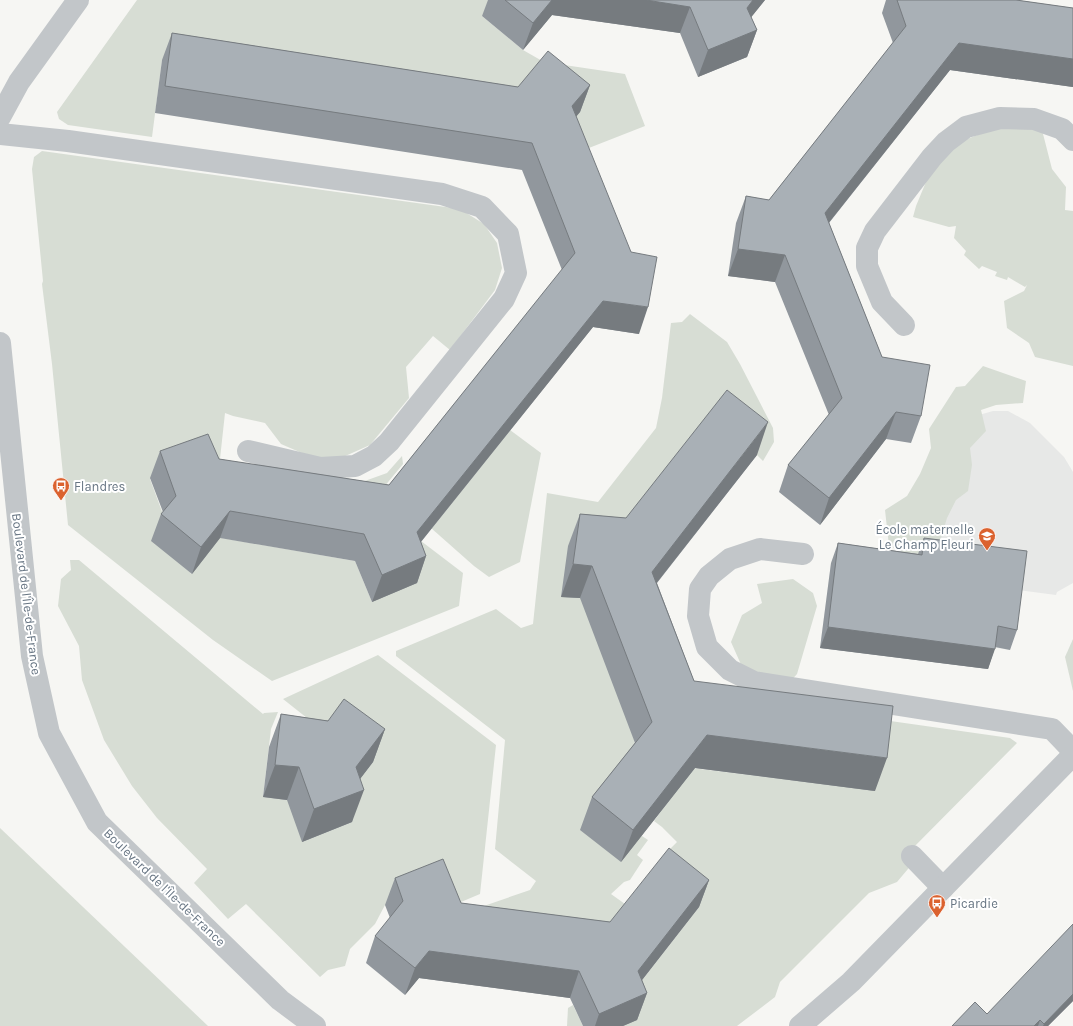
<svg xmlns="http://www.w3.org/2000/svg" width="1073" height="1026" font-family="Karla,sans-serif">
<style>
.built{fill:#e7e8e7}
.green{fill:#d7ddd4}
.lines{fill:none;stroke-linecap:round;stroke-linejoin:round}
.minor{stroke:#c2c6c9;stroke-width:22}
.wall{fill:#91979d}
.shaded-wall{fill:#767b7f}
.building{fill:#a9b0b6;stroke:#767b7f}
.labels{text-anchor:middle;stroke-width:4;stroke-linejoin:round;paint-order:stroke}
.poi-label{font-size:13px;fill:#677583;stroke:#fff;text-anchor:start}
.street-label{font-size:13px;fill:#677583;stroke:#fff}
</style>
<rect width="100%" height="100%" fill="#f6f6f3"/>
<path class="built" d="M993 411H1008L1030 423 1064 457 1073 472V583L1057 592 1056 595 1018 590 1010 650 991 647 988 669 820 647 831 563 899 573 902 539 979 415Z"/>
<g class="green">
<path d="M137 0H494L482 16 523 50 544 62 625 74 645 126 571 155 513 108 162 60 152 137 68 125 59 119 57 112Z"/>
<path d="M998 127 1042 130 1052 169 1066 187 1065 210 1073 211V366L1035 357 1029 343 1007 328 1004 301 1024 291 1027 285 1025 287 1008 277 1007 280 995 276 997 272 982 266 979 269 964 255 966 251 954 238 956 226 949 227 913 217 916 206 933 165 962 141Z"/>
<path d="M42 151 460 209 484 224 497 243 502 268 495 290 450 350 433 336 406 367 409 398 370 445 343 457H311L281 444 265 423 233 416 225 413 219 468 348 487 387 473 402 456 403 464 379 493 150 479 164 517 191 574 216 542V537L355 561 372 602 421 541 463 573 459 606 272 681 213 640 68 525 52 364 42 284 43 281 32 169 34 157Z"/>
<path d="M690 314 727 342 740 364 773 428 774 442 763 461 757 455 586 599 637 748 642 836 648 840 637 855 643 860 630 880 624 882 611 894 632 909 597 954 446 919 530 890 536 881 495 849 505 740 396 656V651L496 609 521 628 533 624 547 493 598 502 656 428 662 398 671 323 682 322Z"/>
<path d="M983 366 1026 381 1023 403 996 405 981 410 986 431 970 448 972 465 968 491 956 500 947 518 938 548 914 557 889 546 885 510 907 496 920 474 931 448 929 429 956 387 965 386Z"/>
<path d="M510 430 541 453 520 562 489 577 474 566 431 528Z"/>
<path d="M70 560H79L263 714 264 713 278 712 271 729 263 797 289 800 307 718 283 699 378 655 496 745 480 894 461 902 433 886 385 905 375 924 350 949 345 966 328 970 320 977 246 904 228 919 194 883 207 869 157 818 132 786 104 740 82 680 79 646 58 606 61 579 71 570Z"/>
<path d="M793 579 813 593 817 606 797 674 778 695 751 687 731 642 742 615 762 603 757 584Z"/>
<path d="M1073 639V691L1065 657Z"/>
<path d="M757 702 1010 738 1017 743 910 851 913 863 897 882 869 893 780 982 775 997 737 1026H623L637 1019 632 993 699 907 667 852 677 842 662 827 654 821 692 768 875 790Z"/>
<path d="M0 828 208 1026H0Z"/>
<path d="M573 1005 583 1026H567L568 1008Z"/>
</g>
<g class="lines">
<g class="minor">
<path d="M0 117 19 82 78 0"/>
<path d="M0 134 68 141 442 194 482 207 508 234 516 273 504 299 389 442 374 456 355 466 320 468 248 451"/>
<path d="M904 325 882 302 867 266V248L875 231 932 157 946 142 966 127 1000 118 1034 119 1062 129 1073 140"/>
<path d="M0 343 32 656 49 733 97 822 280 1000 315 1026"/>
<path d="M803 554 760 549 730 559 709 576 700 589 698 616 707 647 730 670 754 682 1052 729 1073 751"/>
<path d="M912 856 943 888"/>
<path d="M800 1026 851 982 1073 755"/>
</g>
</g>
<g class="wall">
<path d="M488 0H765L751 17 757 30 747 57 698 77 680 33 552 15 523 50 482 16Z"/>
<path d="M886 0H1016L1073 8V87L950 70 829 223 882 357 921 416 911 443 886 439 820 525 779 492 788 465 829 415 775 282 728 276 736 223 746 196 769 200 893 43 882 13Z"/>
<path d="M172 33 518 87 590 85 580 112 576 116 639 334 593 327 421 542 426 556 417 583 372 602 355 561 220 538 192 574 151 541 161 514 163 512 150 478 160 451 219 459 389 485 562 270 522 170 155 113 162 60Z"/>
<path d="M757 455 657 583 694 681 875 791 695 768 621 862 580 830 592 797 635 743 580 598 561 597 568 546 580 514 626 518Z"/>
<path d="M924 538 1017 630 1010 650 995 647 988 669 820 648 831 563 838 543 918 554Z"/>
<path d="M281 714 385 729 373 762 360 779 352 822 302 842 287 800 263 797 269 747Z"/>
<path d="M395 878 461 903 610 922 709 880 699 907 642 980 647 993 637 1020 623 1026H583L570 998 419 978 405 995 366 963 375 936 390 918 385 905Z"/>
<path d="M1073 1001 1048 1026H952L987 1014Z"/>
</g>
<g class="shaded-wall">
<path d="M552 0H646L690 7 680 33 552 15 523 50 533 23Z"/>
<path d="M753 0H765L737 35 747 8Z"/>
<path d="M757 30 747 57 698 77 708 50Z"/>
<path d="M959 43 1073 59V87L950 70 815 240 825 213Z"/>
<path d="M590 85 580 112 563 133 572 106Z"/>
<path d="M738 249 785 255 775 282 728 276Z"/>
<path d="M603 301 648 307 639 334 593 327 407 559 417 532Z"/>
<path d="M896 412 886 439 820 525 829 498Z"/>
<path d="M768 422 757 455 640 604 652 572Z"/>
<path d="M230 511 220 538 192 574 201 547Z"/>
<path d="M426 556 417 583 372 602 382 575Z"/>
<path d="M573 564 592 566 580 598 561 597Z"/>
<path d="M828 627 995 649 988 669 820 648Z"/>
<path d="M385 729 373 762 347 796 364 790 352 822 302 842 314 809 356 767Z"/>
<path d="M707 735 887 758 875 791 695 768 621 862 633 830Z"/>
<path d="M275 765 299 767 287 800 263 797Z"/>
<path d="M709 880 699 907 628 998 638 971Z"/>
<path d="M429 951 579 971 570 998 419 978 405 995 415 968Z"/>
<path d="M647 993 637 1020 623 1026H595L599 1014Z"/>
<path d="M1073 994V1001L1048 1026H1043L1044 1024Z"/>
<path d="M1040 1020 1038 1026H1034Z"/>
</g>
<g class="building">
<path d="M505 0H552L533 23Z"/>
<path d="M646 0H753L747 8 757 30 708 50 690 7Z"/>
<path d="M897 0H1016L1073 8V59L959 43 825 213 882 357 930 365 921 416 896 412 829 498 788 465 842 398 785 255 738 249 746 196 769 200 906 26Z"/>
<path d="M172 33 518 87 548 51 590 85 572 106 631 252 657 257 648 307 603 301 417 532 426 556 382 575 364 534 230 511 201 547 161 514 176 496 160 451 208 434 219 459 389 485 575 253 532 143 165 86Z"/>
<path d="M727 390 768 422 652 572 694 681 893 706 887 758 707 735 633 830 592 797 652 722 592 566 573 564 580 514 626 518Z"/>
<path d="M924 538 1027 551 1017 630 998 626 995 649 828 627 838 543 922 555Z"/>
<path d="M344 699 385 729 356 767 364 790 314 809 299 767 275 765 281 714 328 721Z"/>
<path d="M669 848 709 880 638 971 647 993 599 1014 579 971 429 951 415 968 375 936 403 901 395 878 443 859 461 903 610 922Z"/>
<path d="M1073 924V994L1044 1024 1040 1020 1034 1026H952L975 1002 987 1014Z"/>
</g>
<defs>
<g id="bus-pin" transform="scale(0.9)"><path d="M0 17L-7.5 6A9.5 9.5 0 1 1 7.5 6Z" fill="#db622f" stroke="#fff"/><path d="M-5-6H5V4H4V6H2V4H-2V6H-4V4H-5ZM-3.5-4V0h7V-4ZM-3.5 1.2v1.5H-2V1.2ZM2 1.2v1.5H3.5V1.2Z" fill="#fff"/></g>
<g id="school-pin" transform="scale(0.9)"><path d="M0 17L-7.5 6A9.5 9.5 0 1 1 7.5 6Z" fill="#db622f" stroke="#fff"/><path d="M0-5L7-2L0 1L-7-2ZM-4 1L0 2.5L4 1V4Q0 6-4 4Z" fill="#fff"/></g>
</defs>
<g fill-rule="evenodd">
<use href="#bus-pin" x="61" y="486"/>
<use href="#school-pin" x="987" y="536"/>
<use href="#bus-pin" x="937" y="903"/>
</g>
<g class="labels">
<g class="poi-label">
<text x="74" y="491">Flandres</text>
<text x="974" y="534" text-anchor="end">École maternelle<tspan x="974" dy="15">Le Champ Fleuri</tspan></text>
<text x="950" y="908">Picardie</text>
</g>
<g class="street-label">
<text transform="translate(27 594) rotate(83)" y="5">Boulevard de l'Île-de-France</text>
<text transform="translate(165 887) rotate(44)" y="5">Boulevard de l'Île-de-France</text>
</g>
</g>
</svg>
